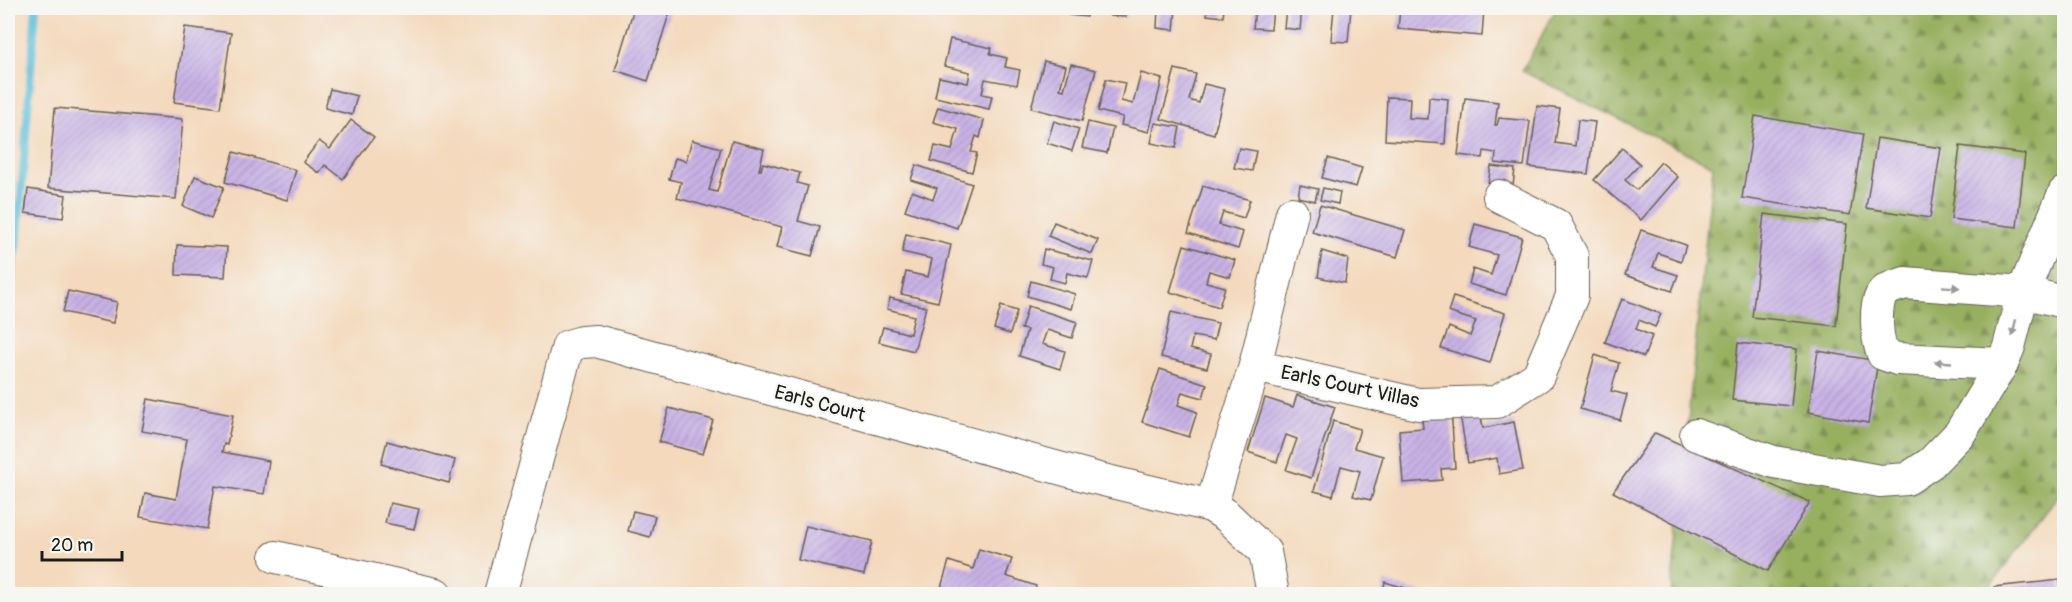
<svg xmlns="http://www.w3.org/2000/svg" width="2072" height="602" font-family="Pangolin,sans-serif">
<style>
.forest{fill:url(#forest-firs);stroke:#5a663e;stroke-width:1.5}
.lines{fill:none;stroke-linecap:round;stroke-linejoin:round}
.stream{stroke:#5bbfd9;stroke-width:8}
.building{fill:url(#building-hatch)}
.street-casing{stroke:#685e54;stroke-width:34}
.street{stroke:#fff;stroke-width:32}
.oneway{fill:#999}
.labels{text-anchor:middle;stroke-width:4.5;stroke-linejoin:round;paint-order:stroke}
.street-label{font-size:20px;fill:#1c1c1c;stroke:#f6f6f2}
</style>
<defs>
<pattern id="forest-firs" width="22" height="20" patternUnits="userSpaceOnUse" patternTransform="scale(1.5)"><rect width="22" height="20" fill="#97b060"/><path d="M5 1l3.5 6h-7zM16 11l3.5 6h-7z" fill="#7a8e4e"/></pattern>
<pattern id="building-hatch" width="6" height="6" patternUnits="userSpaceOnUse" patternTransform="scale(1.5)"><rect width="6" height="6" fill="#c9b2e6"/><path d="M-1 1l2-2M0 6l6-6M5 7l2-2" fill="none" stroke="#ac98c5"/></pattern>
</defs>
<rect width="100%" height="100%" fill="#f6f6f2"/>
<filter id="ink" filterUnits="userSpaceOnUse"><feTurbulence type="fractalNoise" baseFrequency=".0167" numOctaves="2"/><feDisplacementMap in="SourceGraphic" scale="12" xChannelSelector="R" yChannelSelector="G"/><feConvolveMatrix kernelMatrix="1 2 1 2 8 2 1 2 1" color-interpolation-filters="sRGB"/></filter>
<filter id="wash" filterUnits="userSpaceOnUse"><feTurbulence type="fractalNoise" baseFrequency=".008" numOctaves="4" result="noise"/><feDisplacementMap in="SourceGraphic" scale="24" xChannelSelector="R" yChannelSelector="G"/><feGaussianBlur stdDeviation="1.35" result="paint"/><feColorMatrix in="noise" values="0 0 0 0 0 0 0 0 0 0 0 0 0 0 0 0 0 1.4 0 .05"/><feComposite in="paint" operator="in"/></filter>
<g filter="url(#wash)">
<rect width="100%" height="100%" fill="#f4d9bc"/>
<path class="forest" d="M1557 8H2064V488L1984 594H1671L1713 166 1522 71Z"/>
<g class="lines">
<path class="stream" d="M8 289 17 246 36 8"/>
</g>
<g id="blocks">
<g class="building">
<path d="M634 8H671L648 81 615 70Z"/>
<path d="M1070 8H1088L1087 17 1069 15Z"/>
<path d="M1111 8H1127L1126 17 1110 16Z"/>
<path d="M1158 8H1176L1174 30 1157 28Z"/>
<path d="M1208 8H1224L1223 17 1207 15Z"/>
<path d="M1255 8H1273L1271 29 1253 28Z"/>
<path d="M1286 8H1302L1300 30 1284 28Z"/>
<path d="M1334 8H1351L1348 42 1331 41Z"/>
<path d="M1400 8H1484L1482 36 1398 29Z"/>
<path d="M185 27 231 33 220 108 174 102Z"/>
<path d="M950 39 992 48 990 54 1007 58 1005 67 1020 70 1017 85 985 79 982 94 992 96 989 109 935 97 939 77 968 83 970 72 944 66Z"/>
<path d="M1044 61 1066 66 1060 89 1064 90 1071 64 1096 70 1082 121 1031 108Z"/>
<path d="M1175 69 1196 74 1189 100 1199 103 1204 84 1225 89 1214 134 1161 119Z"/>
<path d="M1141 73 1162 79 1149 132 1121 125 1123 117 1098 111 1106 79 1125 83 1121 101 1133 104Z"/>
<path d="M330 89 357 96 352 115 325 108Z"/>
<path d="M1387 97 1410 98 1409 118 1428 119 1429 97 1448 99 1445 144 1385 140Z"/>
<path d="M1465 98 1498 102 1495 125H1497L1499 118 1530 121 1524 166 1495 163 1496 153 1484 151 1483 158 1458 155Z"/>
<path d="M1537 106 1560 109 1555 143 1575 146 1578 120 1595 122 1588 174 1529 167Z"/>
<path d="M938 107 984 120 980 138 976 136 971 152 977 153 972 172 931 161 935 146 952 150 958 129 933 122Z"/>
<path d="M55 108 183 119 176 199 48 188Z"/>
<path d="M1755 116 1863 134 1850 215 1742 198Z"/>
<path d="M351 120 374 137 343 179 325 165 319 173 303 162 319 141 330 149Z"/>
<path d="M1054 121 1079 129 1072 151 1047 143Z"/>
<path d="M1088 122 1113 128 1107 153 1082 148Z"/>
<path d="M1155 123 1180 127 1176 148 1151 143Z"/>
<path d="M1877 138 1941 148 1930 218 1866 208Z"/>
<path d="M692 140 721 148 709 190 717 192 732 141 764 149 759 170H761L763 163 800 173 797 183 808 186 798 221 820 227 812 256 777 247 782 227 677 198 681 182 669 179 675 158 686 161Z"/>
<path d="M1960 146 2025 154 2017 227 1951 219Z"/>
<path d="M1239 148 1256 151 1252 171 1234 168Z"/>
<path d="M1622 148 1640 164 1625 180 1637 190 1661 162 1678 177 1641 220 1594 180Z"/>
<path d="M234 152 296 170 287 200 225 182Z"/>
<path d="M1328 158 1362 168 1356 187 1322 178Z"/>
<path d="M916 165 972 184 957 228 905 210 912 191 933 199 937 188 911 180Z"/>
<path d="M1491 166 1515 169 1513 186 1488 183Z"/>
<path d="M195 176 224 187 211 218 183 206Z"/>
<path d="M1300 185 1318 189 1315 201 1298 197Z"/>
<path d="M1203 186 1250 200 1244 218 1223 212 1219 225 1243 232 1238 249 1188 233Z"/>
<path d="M1323 188 1340 192 1338 204 1320 200Z"/>
<path d="M28 189 66 195 63 218 25 213Z"/>
<path d="M1320 205 1405 230 1397 257 1312 232Z"/>
<path d="M1764 214 1847 224 1836 326 1752 317Z"/>
<path d="M1054 222 1098 240 1092 254 1048 236Z"/>
<path d="M1475 224 1522 237 1506 295 1469 284 1473 269 1491 275 1497 255 1469 247Z"/>
<path d="M1641 230 1686 245 1681 261 1658 253 1653 267 1678 275 1672 291 1625 275Z"/>
<path d="M906 234 951 245 938 302 901 294 906 272 928 277 932 259 902 252Z"/>
<path d="M177 245 227 247 225 277 176 275Z"/>
<path d="M1184 245 1235 260 1230 277 1209 271 1206 282 1225 287 1219 307 1170 292Z"/>
<path d="M1044 249 1093 261 1088 278 1067 273 1065 283 1050 279 1053 267 1041 264Z"/>
<path d="M1322 251 1348 259 1345 283 1318 277Z"/>
<path d="M1031 281 1075 294 1071 309 1027 296Z"/>
<path d="M68 291 117 302 113 323 63 312Z"/>
<path d="M1453 297 1505 313 1490 363 1441 348 1449 327 1470 336 1476 321 1448 312Z"/>
<path d="M890 298 926 307 914 351 879 342 883 327 910 334 914 316 887 309Z"/>
<path d="M1622 299 1661 314 1655 327 1639 320 1636 329 1652 336 1644 357 1605 342Z"/>
<path d="M1001 306 1017 311 1010 334 994 329Z"/>
<path d="M1028 306 1077 322 1072 338 1047 330 1042 344 1065 351 1060 369 1019 356 1027 330 1021 329Z"/>
<path d="M1171 312 1218 323 1214 340 1193 336 1190 349 1211 354 1207 368 1161 357Z"/>
<path d="M1738 343 1797 349 1791 406 1732 400Z"/>
<path d="M1818 351 1878 361 1868 423 1808 412Z"/>
<path d="M1595 355 1619 363 1611 391 1627 395 1620 420 1580 409Z"/>
<path d="M1160 369 1207 384 1203 398 1182 392 1178 405 1197 412 1189 437 1142 422Z"/>
<path d="M1297 395 1335 407 1311 478 1286 470 1297 439 1286 435 1277 462 1248 452 1265 398 1293 407Z"/>
<path d="M148 399 233 415 227 445 224 444 222 452 269 461 264 494 215 486 207 529 140 517 145 493 176 499 187 439 142 431Z"/>
<path d="M669 408 713 420 703 454 659 442Z"/>
<path d="M1451 408 1455 468 1441 469 1442 480 1403 483 1399 430 1423 428 1421 410Z"/>
<path d="M1480 411 1483 428 1514 422 1523 470 1499 474 1497 458 1468 463 1460 414Z"/>
<path d="M1333 421 1360 429 1354 448 1383 456 1371 500 1353 496 1360 471 1341 466 1333 496 1314 491Z"/>
<path d="M1655 433 1810 502 1768 571 1613 492Z"/>
<path d="M387 441 455 460 449 483 381 464Z"/>
<path d="M390 503 419 509 414 529 385 523Z"/>
<path d="M633 511 655 516 650 537 628 531Z"/>
<path d="M806 526 872 541 864 575 798 560Z"/>
<path d="M979 549 1012 559 1006 576 1036 586 1034 594H953L940 591 949 561 973 569Z"/>
<path d="M2060 580 2061 594H1995L1994 587Z"/>
<path d="M1385 582 1426 594H1382Z"/>
</g>
</g>
</g>
<g filter="url(#ink)">
<use href="#blocks" fill-opacity="0" stroke="#685e54" stroke-width="1.5"/>
<g class="lines">
<g class="street-casing">
<g id="street">
<path d="M2002 364 1897 359 1883 354C1877 341 1873 305 1883 293 1888 287 1898 286 1905 283L2023 292 2064 302"/>
<path d="M1255 366 1418 404 1497 402 1538 376 1572 296V256L1556 225 1499 196"/>
<path d="M1696 435 1774 462 1880 481 1907 479 1931 463 1960 433 2002 364 2009 347 2023 292 2064 193"/>
<path d="M1211 506 1255 366 1292 213"/>
<path d="M276 557 436 594"/>
<path d="M500 594 568 346 582 342 596 341 1095 478 1211 506 1227 516 1265 552 1273 594"/>
</g>
</g>
<use href="#street" class="street"/>
</g>
<defs><path id="oneway-solid" d="M-6-.8H1V-3.2L6.5 0L1 3.2V.8H-6Z" transform="scale(1.5)"/></defs>
<g class="oneway">
<use href="#oneway-solid" transform="translate(1951 287) rotate(4)"/>
<use href="#oneway-solid" transform="translate(2014 328) rotate(103)"/>
<use href="#oneway-solid" transform="translate(1943 362) rotate(-177)"/>
</g>
</g>
<g class="labels">
<g class="street-label">
<text transform="translate(1350 386) rotate(12)" y="7">Earls Court Villas</text>
<text transform="translate(820 403) rotate(15)" y="7">Earls Court</text>
</g>
</g>
<rect width="2072" height="602" fill="none" stroke="#f6f6f2" stroke-width="30"/>
<path d="M42 551v9h80v-9" fill="none" stroke="#1c1c1c" stroke-width="3"/>
<text x="51" y="551" font-size="18" fill="#1c1c1c" stroke="#f6f6f2" stroke-width="4.5" paint-order="stroke">20 m</text>
</svg>
